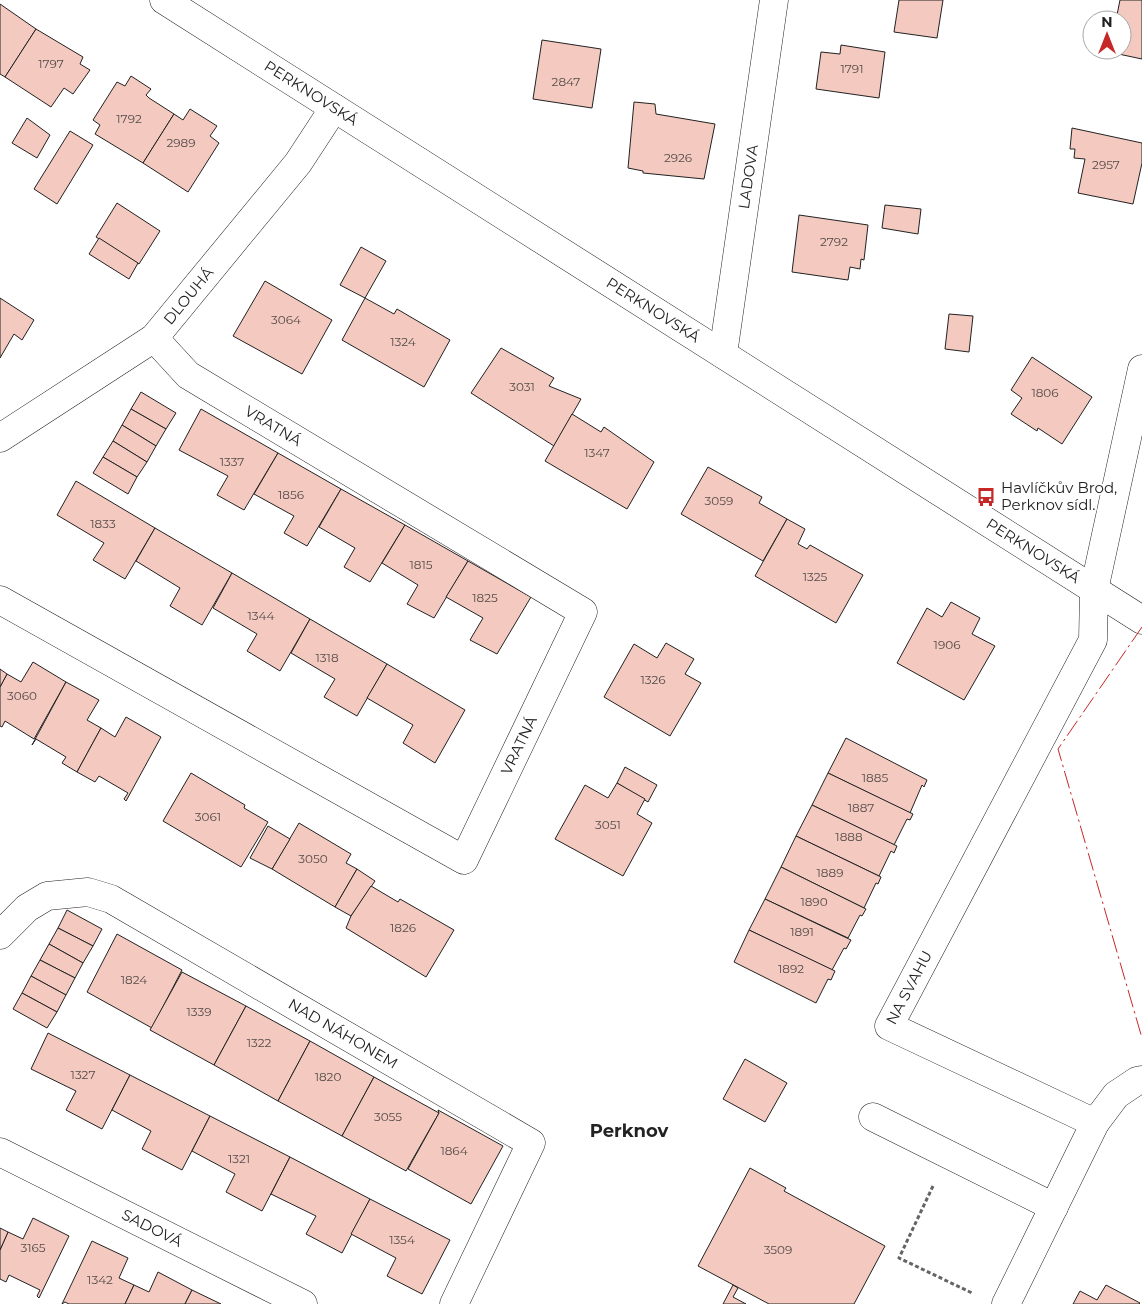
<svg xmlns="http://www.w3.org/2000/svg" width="1142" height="1304" font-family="Montserrat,sans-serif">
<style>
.building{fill:#f3c9c0;stroke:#222}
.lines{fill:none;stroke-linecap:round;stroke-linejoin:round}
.minor-casing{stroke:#222;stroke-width:29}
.path{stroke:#646464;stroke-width:3;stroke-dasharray:4 2.5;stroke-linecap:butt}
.minor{stroke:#fff;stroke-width:28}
.power{stroke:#c62828;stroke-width:1;stroke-dasharray:18 4 2.5 4;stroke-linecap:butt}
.labels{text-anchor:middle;stroke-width:4;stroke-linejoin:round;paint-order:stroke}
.number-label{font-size:12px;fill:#564c4a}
.street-label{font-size:15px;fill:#222;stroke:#fff}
.poi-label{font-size:15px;fill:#222;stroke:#fff;text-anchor:start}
.quarter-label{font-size:18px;font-weight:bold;fill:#222;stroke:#fff}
</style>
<rect width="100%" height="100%" fill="#fff"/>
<g class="building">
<path d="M899 0H943L937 38 894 32Z"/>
<path d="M1120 0H1142V59L1109 52V50H1122V20H1116Z"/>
<path d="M0 4 36 29 5 77 0 74Z"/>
<path d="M36 29 83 57 80 64 90 70 73 94 64 88 51 107 5 77Z"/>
<path d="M542 40 601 49 592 108 533 99Z"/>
<path d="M841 45 885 52 879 98 816 89 821 52 840 54Z"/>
<path d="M131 76 151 89 146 95 149 98 174 114 143 163 95 134 100 125 93 120 117 82 125 86Z"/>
<path d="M634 102 655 104 656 114 715 124 704 179 643 173V171L628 168Z"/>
<path d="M190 109 217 126 210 136 219 143 188 192 143 163 174 114 183 120Z"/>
<path d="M27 118 50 135 37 158 12 143Z"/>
<path d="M1072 128 1142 143V163L1133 204 1078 193 1085 159 1074 158 1075 149H1070Z"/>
<path d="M70 131 93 145 57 204 34 189Z"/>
<path d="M117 203 160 231 139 264 96 237Z"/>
<path d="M885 205 921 209 918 234 882 228Z"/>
<path d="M799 215 868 225 864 260 861 259 860 269 850 267 848 280 792 272Z"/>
<path d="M99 238 138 263 129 279 89 254Z"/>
<path d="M361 247 386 261 365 298 340 285Z"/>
<path d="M265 281 332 320 302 374 233 336Z"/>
<path d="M0 298 34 320 22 340 14 334 0 358Z"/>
<path d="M365 298 394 314 397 309 450 340 424 387 342 340Z"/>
<path d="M949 314 973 316 969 352 945 349Z"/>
<path d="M501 348 554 378 549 386 581 399 554 446 471 393Z"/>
<path d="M1032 357 1092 397 1062 444 1038 428 1037 431 1011 414 1022 398 1011 390Z"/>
<path d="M141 392 176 413 166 429 131 409Z"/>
<path d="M131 409 166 429 156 446 122 425Z"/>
<path d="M201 409 278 453 244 510 217 495 228 476 179 450Z"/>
<path d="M572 414 601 432 604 427 654 462 627 509 545 461Z"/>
<path d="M122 425 156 446 147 462 113 441Z"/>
<path d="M113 441 147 462 137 477 103 457Z"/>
<path d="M278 453 341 489 307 546 284 533 294 516 254 494Z"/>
<path d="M103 457 137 477 128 494 93 473Z"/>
<path d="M708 467 762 497 759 503 787 519 763 561 681 514Z"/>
<path d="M76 481 155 528 125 579 93 560 104 543 57 515Z"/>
<path d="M341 489 405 525 370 582 344 567 355 548 319 527Z"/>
<path d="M787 519 805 529 798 544 807 549 810 545 863 575 836 623 755 576Z"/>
<path d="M405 525 468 561 434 618 407 604 418 585 382 563Z"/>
<path d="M155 528 232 573 202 625 170 606 180 588 136 561Z"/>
<path d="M468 561 531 597 497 654 470 640 483 618 446 597Z"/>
<path d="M232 573 310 619 280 671 247 651 257 634 213 608Z"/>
<path d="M951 602 980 618 972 634 995 646 964 700 897 663 927 608 942 617Z"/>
<path d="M310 619 387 664 357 716 324 697 335 679 291 653Z"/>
<path d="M666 643 694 659 685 674 701 683 670 736 604 697 634 644 657 658Z"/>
<path d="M33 662 66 682 34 739 5 721 2 727 0 726V687L7 674 21 682Z"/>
<path d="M387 664 465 710 435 763 403 743 413 725 367 698Z"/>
<path d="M0 669 7 674 0 687Z"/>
<path d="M66 682 99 700 87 720 101 728 77 772 62 763 66 757 36 739 32 745Z"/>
<path d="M126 717 161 737 126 801 124 799 128 793 99 776 95 782 77 772 101 728 115 737Z"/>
<path d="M846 738 927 780 924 787 922 785 910 813 828 773Z"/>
<path d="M625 767 657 785 648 802 617 783Z"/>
<path d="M191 773 245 805 244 808 268 822 241 867 163 821Z"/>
<path d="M828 773 913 814 910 820 907 819 894 845 812 805Z"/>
<path d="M617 783 645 799 637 814 652 823 623 876 555 839 585 785 608 798Z"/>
<path d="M812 805 897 846 894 853 891 851 879 876 796 836Z"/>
<path d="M299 823 351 854 346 863 357 869 335 907 272 869Z"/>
<path d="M268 826 290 839 272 869 250 858Z"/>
<path d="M796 836 881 877 878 884 876 883 864 908 781 867Z"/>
<path d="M781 867 866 909 862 916 860 915 848 938 765 899Z"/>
<path d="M357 869 375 881 351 916 335 907Z"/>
<path d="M371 886 398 902 400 899 454 930 426 977 346 928 351 916Z"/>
<path d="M765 899 851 940 846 949 844 948 832 970 749 930Z"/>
<path d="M67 910 102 929 93 946 58 928Z"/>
<path d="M58 928 93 946 83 963 49 944Z"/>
<path d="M749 930 835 971 831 980 828 979 816 1003 734 962Z"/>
<path d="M117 934 182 970 152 1028 87 992Z"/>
<path d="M49 944 83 963 75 978 40 960Z"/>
<path d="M40 960 75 978 66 995 31 976Z"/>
<path d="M182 972 246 1006 214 1065 150 1030Z"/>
<path d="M31 976 66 995 57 1012 22 993Z"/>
<path d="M22 993 57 1012 47 1028 13 1009Z"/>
<path d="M246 1006 310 1041 278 1101 214 1065Z"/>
<path d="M48 1033 130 1075 102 1129 66 1110 76 1091 31 1069Z"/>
<path d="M310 1041 374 1077 342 1136 278 1101Z"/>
<path d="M745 1059 787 1083 765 1122 723 1099Z"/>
<path d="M130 1075 210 1116 182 1170 142 1149 151 1131 112 1110Z"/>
<path d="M374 1077 439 1113 406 1171 342 1136Z"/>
<path d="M438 1110 503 1146 471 1204 408 1169 439 1113Z"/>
<path d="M210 1116 290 1157 262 1211 226 1192 235 1174 192 1151Z"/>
<path d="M290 1157 370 1199 342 1253 306 1234 316 1216 271 1194Z"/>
<path d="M750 1168 786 1188 784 1191 885 1246 854 1304H769L698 1266Z"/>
<path d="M370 1199 450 1240 422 1294 387 1276 396 1258 351 1234Z"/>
<path d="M33 1218 69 1236 39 1298 37 1296 40 1290 9 1275 6 1282 0 1279V1250L8 1232 23 1239Z"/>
<path d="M0 1228 8 1232 0 1250Z"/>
<path d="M92 1241 128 1258 119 1278 134 1285 125 1304H69L65 1302 62 1304Z"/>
<path d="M158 1272 192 1290 185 1304H125L134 1285 149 1292Z"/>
<path d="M733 1285 738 1288 733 1297 746 1304H723Z"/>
<path d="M1106 1285 1140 1303 1139 1304H1073L1080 1291 1097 1300Z"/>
<path d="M192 1290 221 1304H185Z"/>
</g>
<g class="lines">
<g class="minor-casing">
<g id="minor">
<path id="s1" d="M164 0 1142 620"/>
<path id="s2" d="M723 354 774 0"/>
<path id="s3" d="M0 438 154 338 298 163 334 108"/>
<path id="s4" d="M0 600 464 860 583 612 188 375 154 338"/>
<path id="s5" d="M0 935 27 908 47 896 88 892 111 899 531 1143 454 1304"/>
<path d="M873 1117 1054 1207"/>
<path id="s6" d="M1095 1123 889 1026 1093 640 1094 590 1142 369"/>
<path id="s7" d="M0 1152 303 1304"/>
<path d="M1006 1304 1095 1123 1116 1095 1137 1081 1142 1080"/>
</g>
</g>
<path class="path" d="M933 1186 899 1258 972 1293"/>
<use href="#minor" class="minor"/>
<path class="power" d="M1142 627 1058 749 1142 1038"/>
</g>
<defs>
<g id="bus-bare" transform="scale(1.5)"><path d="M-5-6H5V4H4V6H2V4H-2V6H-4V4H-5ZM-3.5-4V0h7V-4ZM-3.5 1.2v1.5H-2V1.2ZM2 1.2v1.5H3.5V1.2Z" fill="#c62828" stroke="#fff" stroke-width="2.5" paint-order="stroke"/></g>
</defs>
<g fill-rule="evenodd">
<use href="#bus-bare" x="986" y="497"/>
</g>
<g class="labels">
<g class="number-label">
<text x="51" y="68">1797</text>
<text x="852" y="73">1791</text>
<text x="566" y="86">2847</text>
<text x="129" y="123">1792</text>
<text x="181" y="147">2989</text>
<text x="678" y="162">2926</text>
<text x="1106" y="169">2957</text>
<text x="834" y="246">2792</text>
<text x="286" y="324">3064</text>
<text x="403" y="346">1324</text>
<text x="522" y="391">3031</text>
<text x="1045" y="397">1806</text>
<text x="597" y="457">1347</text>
<text x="232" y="466">1337</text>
<text x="291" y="499">1856</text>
<text x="719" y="505">3059</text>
<text x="103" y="528">1833</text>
<text x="421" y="569">1815</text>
<text x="815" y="581">1325</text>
<text x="485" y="602">1825</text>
<text x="261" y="620">1344</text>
<text x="947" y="649">1906</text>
<text x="327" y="662">1318</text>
<text x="653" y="684">1326</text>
<text x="22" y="700">3060</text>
<text x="875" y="782">1885</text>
<text x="861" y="812">1887</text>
<text x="208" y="821">3061</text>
<text x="608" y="829">3051</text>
<text x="849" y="841">1888</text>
<text x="313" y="863">3050</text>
<text x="830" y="877">1889</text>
<text x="814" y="906">1890</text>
<text x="403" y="932">1826</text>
<text x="802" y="936">1891</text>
<text x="791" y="973">1892</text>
<text x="134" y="984">1824</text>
<text x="199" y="1016">1339</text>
<text x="259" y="1047">1322</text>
<text x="83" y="1079">1327</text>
<text x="328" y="1081">1820</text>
<text x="388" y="1121">3055</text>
<text x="454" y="1155">1864</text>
<text x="239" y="1163">1321</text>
<text x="402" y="1244">1354</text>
<text x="33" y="1252">3165</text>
<text x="778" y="1254">3509</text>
<text x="100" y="1284">1342</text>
</g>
<g class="street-label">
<text dy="5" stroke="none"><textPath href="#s1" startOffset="174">PERKNOVSKÁ</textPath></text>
<text dy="5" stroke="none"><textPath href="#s2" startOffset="179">LADOVA</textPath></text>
<text dy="5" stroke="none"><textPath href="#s3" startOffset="238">DLOUHÁ</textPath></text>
<text dy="5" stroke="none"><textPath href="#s1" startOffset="579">PERKNOVSKÁ</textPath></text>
<text transform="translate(273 426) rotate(31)" y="5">VRATNÁ</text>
<text dy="5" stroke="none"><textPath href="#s1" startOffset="1029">PERKNOVSKÁ</textPath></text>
<text dy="5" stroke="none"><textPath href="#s4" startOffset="659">VRATNÁ</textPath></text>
<text dy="5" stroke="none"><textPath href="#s6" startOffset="271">NA SVAHU</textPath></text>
<text dy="5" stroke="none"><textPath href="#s5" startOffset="395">NAD NÁHONEM</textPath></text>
<text dy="5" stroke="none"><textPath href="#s7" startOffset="170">SADOVÁ</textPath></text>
</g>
<g class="poi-label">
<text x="1001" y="493">Havlíčkův Brod,<tspan x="1001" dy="17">Perknov sídl.</tspan></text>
</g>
<g class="quarter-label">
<text x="629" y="1137">Perknov</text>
</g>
</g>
<g transform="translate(1107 35)"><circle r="24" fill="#ffffff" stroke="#a7a7a7"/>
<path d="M0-4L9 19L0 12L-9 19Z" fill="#c62828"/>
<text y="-8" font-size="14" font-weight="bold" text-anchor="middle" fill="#222222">N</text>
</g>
</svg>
